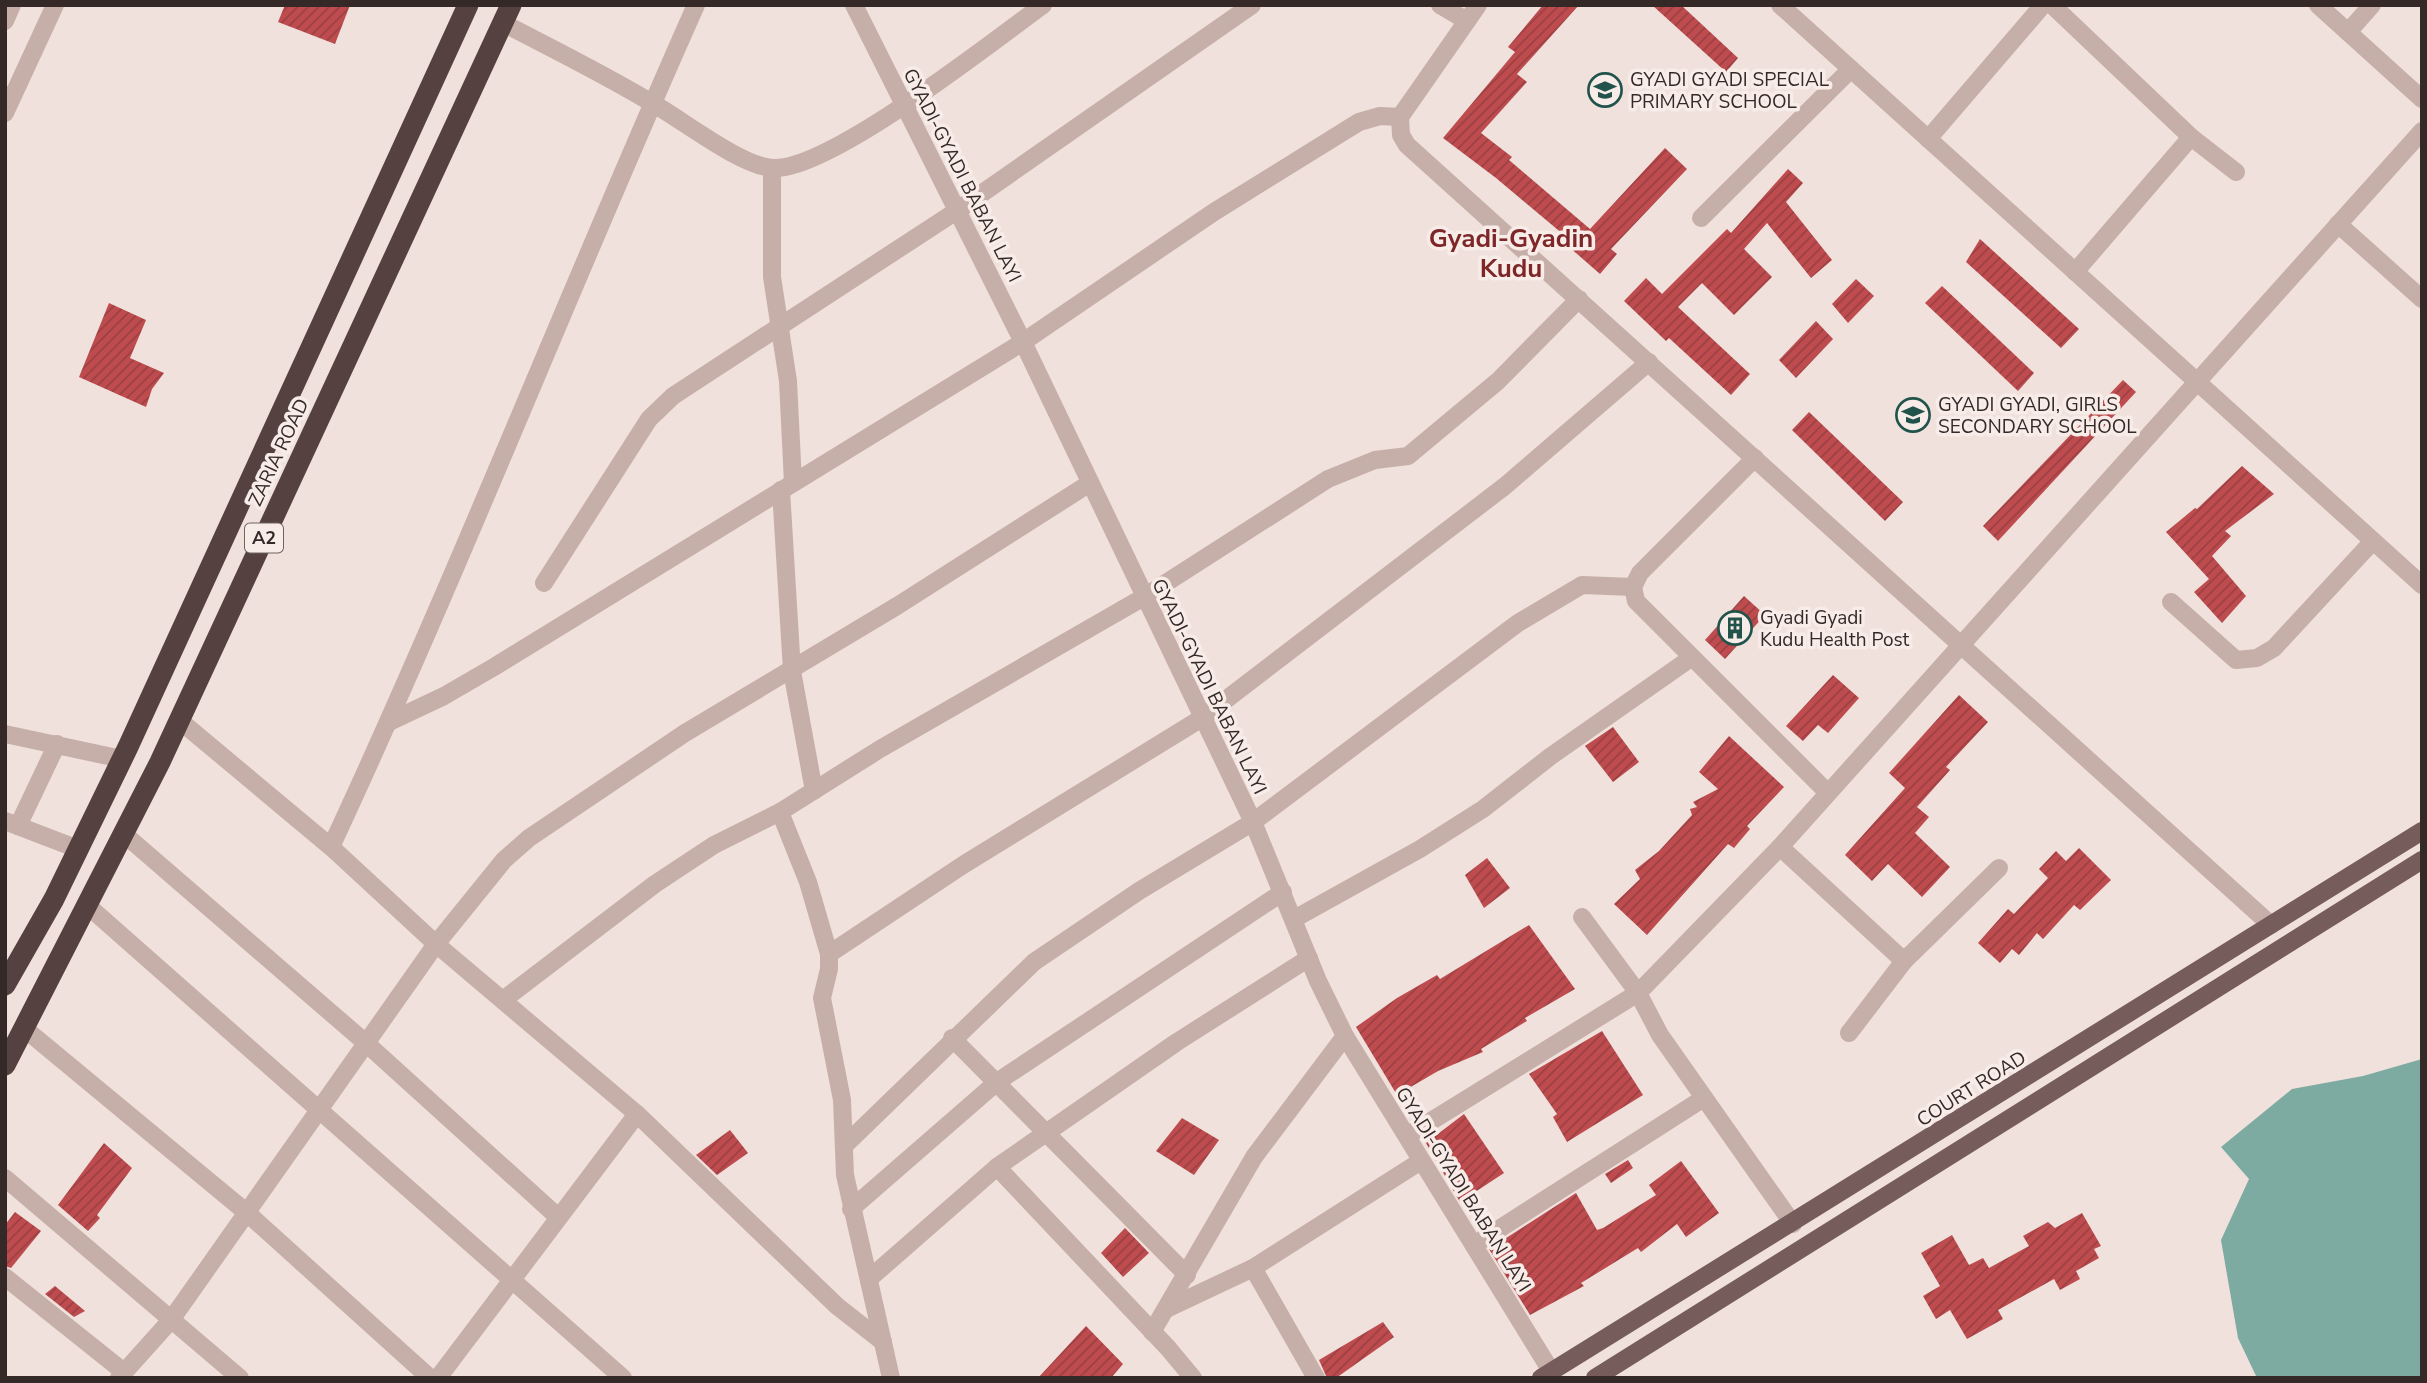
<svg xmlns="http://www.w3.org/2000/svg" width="2427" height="1383" font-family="'Nunito Sans',sans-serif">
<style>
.water{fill:#7daba1}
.building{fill:url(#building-hatch)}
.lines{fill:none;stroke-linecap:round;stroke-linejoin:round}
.minor{stroke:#c7afa9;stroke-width:18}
.major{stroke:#765c5a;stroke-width:18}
.highway{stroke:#554140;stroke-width:21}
.labels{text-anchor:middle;stroke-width:7;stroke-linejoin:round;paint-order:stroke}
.shield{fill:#f8ece8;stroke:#706462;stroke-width:2}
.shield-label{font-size:18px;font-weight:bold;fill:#352928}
.poi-label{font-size:19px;fill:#352928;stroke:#f8ece8;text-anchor:start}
.street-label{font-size:19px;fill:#352928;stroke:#f8ece8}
.district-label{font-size:26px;font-weight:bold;fill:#7e2729;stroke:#f8ece8}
</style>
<defs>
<pattern id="building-hatch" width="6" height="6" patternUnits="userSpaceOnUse" patternTransform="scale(1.75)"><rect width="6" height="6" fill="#be4c4f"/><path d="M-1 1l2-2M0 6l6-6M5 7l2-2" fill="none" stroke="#9b3f42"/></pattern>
</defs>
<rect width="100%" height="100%" fill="#f0e1dc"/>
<path class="water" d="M2422 1059V1378H2257L2238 1338 2221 1240 2249 1179 2221 1147 2292 1089 2363 1076Z"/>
<g class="building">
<path d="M285 5H350L335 44 278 22Z"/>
<path d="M1543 5H1579L1517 74 1527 82 1481 133 1512 157 1509 160 1590 229 1665 148 1687 169 1611 249 1617 254 1600 274 1560 239 1564 235 1496 178 1443 138 1515 52 1508 47Z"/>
<path d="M1652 5H1681L1738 58 1726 72Z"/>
<path d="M1788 169 1803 183 1786 202 1832 260 1811 278 1767 223 1744 249 1772 277 1734 315 1702 283 1678 307 1750 374 1731 395 1669 338 1666 341 1624 301 1646 278 1662 294 1727 229 1731 233Z"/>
<path d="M1980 239 2079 329 2061 348 1966 262Z"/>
<path d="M1856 279 1874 296 1848 323 1832 304Z"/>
<path d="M1942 286 2034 373 2018 391 1925 303Z"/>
<path d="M109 303 146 320 130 358 164 373 152 389 146 407 79 377Z"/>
<path d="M1816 321 1833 339 1796 378 1779 360Z"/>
<path d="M2123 380 2136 392 1998 541 1983 526Z"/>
<path d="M1809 412 1903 502 1885 521 1792 430Z"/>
<path d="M2242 466 2274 494 2225 531 2231 536 2212 556 2246 596 2222 623 2194 592 2209 579 2166 532 2195 508 2197 509Z"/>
<path d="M1744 596 1765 615 1725 659 1705 640Z"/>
<path d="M1833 675 1859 698 1828 733 1818 725 1803 741 1786 726Z"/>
<path d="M1959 695 1988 722 1946 767 1950 770 1917 807 1929 817 1915 833 1950 867 1922 897 1888 864 1872 881 1845 855 1905 788 1889 773Z"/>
<path d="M1613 727 1639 762 1613 782 1585 746Z"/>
<path d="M1729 736 1784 787 1747 826 1750 829 1734 848 1728 844 1647 935 1614 904 1640 879 1635 870 1659 851 1692 815 1690 809 1697 807 1693 802 1718 789 1699 772Z"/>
<path d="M2079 848 2111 880 2080 910 2074 905 2043 939 2037 933 2019 955 2012 949 2000 963 1978 943 2008 909 2014 914 2048 878 2039 869 2056 851 2066 861Z"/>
<path d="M1487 858 1510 888 1484 908 1465 875Z"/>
<path d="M1529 925 1575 989 1525 1018 1527 1021 1481 1049 1483 1052 1438 1071 1397 1095 1356 1027 1397 998 1437 975 1440 979Z"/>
<path d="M1602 1031 1643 1095 1567 1142 1553 1117 1557 1114 1529 1074Z"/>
<path d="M1464 1114 1504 1173 1460 1202 1426 1143Z"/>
<path d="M1182 1118 1219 1140 1194 1175 1156 1151Z"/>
<path d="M730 1130 748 1153 717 1175 696 1155Z"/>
<path d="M104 1143 132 1168 97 1215 100 1218 88 1231 58 1205Z"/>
<path d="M1628 1160 1633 1168 1611 1183 1605 1174Z"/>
<path d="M1681 1161 1719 1213 1686 1237 1677 1224 1641 1252 1638 1248 1581 1283 1584 1286 1530 1315 1489 1249 1576 1193 1597 1230 1603 1228 1656 1195 1649 1185Z"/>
<path d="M15 1212 41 1231 11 1268 5 1266V1225Z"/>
<path d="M2082 1213 2101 1246 2094 1249 2099 1258 2076 1271 2080 1279 2060 1290 2054 1279 1998 1310 2003 1319 1967 1339 1950 1310 1936 1319 1923 1296 1940 1286 1921 1253 1952 1235 1969 1265 1983 1258 1989 1268 2029 1246 2023 1236 2048 1222 2055 1228Z"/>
<path d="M1125 1228 1149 1253 1123 1277 1101 1253Z"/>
<path d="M55 1286 85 1311 74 1317 45 1294Z"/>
<path d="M1383 1322 1394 1337 1336 1378H1327L1319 1360Z"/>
<path d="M1086 1326 1123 1364 1111 1378H1038Z"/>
</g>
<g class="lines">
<g class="minor">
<path d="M854 5 1023 342 1253 822 1318 981 1345 1036 1551 1371"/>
<path d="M1440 5 1467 21"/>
<path d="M1478 5 1400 117 1401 135 1407 145 2271 925"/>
<path d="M1780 5 2422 585"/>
<path d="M2052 5 2191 137 2075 272"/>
<path d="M2318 5 2422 99"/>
<path d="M5 21 12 5"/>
<path d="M503 23C553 49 604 74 652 103 681 119 742 167 773 168 829 171 992 42 1043 5"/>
<path d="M2348 32 2372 5"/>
<path d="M5 113 55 5"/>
<path d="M2191 137 2236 172"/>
<path d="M1928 139 2043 5"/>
<path d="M772 169V277L788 381 793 483"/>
<path d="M1701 218 1851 69"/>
<path d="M2338 224 2422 299"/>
<path d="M1755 458 1640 573 1633 587 1636 601 1828 793"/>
<path d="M781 490 792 671 814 791"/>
<path d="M544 583 649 419 673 396 958 210 1252 5"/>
<path d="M2171 602 2236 660 2257 658 2274 648 2373 541"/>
<path d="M179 720 331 847 436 944 637 1114 837 1306 883 1342"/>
<path d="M389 722 444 696 494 667 1023 342 1214 212 1359 122 1380 116 1400 117"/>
<path d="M5 734 122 759"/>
<path d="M780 812 808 882 829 954V969L822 998 842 1100 845 1175 891 1378"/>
<path d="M5 821 78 849"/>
<path d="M18 826 57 744"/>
<path d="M124 834 367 1044 558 1217"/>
<path d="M331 847C460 570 571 285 696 5"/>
<path d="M1780 847 1904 961"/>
<path d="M88 906 623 1378"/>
<path d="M1294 919 1420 849 1483 809 1551 756 1691 658"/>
<path d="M829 954 963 865 1202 718 1505 486 1649 362"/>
<path d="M503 1000 655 884 714 845 780 812 880 749 1144 597 1328 479 1375 460 1408 456 1498 381 1579 299"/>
<path d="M25 1029 246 1212 430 1378"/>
<path d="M1849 1033 1904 961 1999 868"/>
<path d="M952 1038 1187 1275"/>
<path d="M1407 1136 1638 993 1582 917"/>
<path d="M845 1145 1034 962 1139 891 1253 822 1518 623 1582 585 1633 587"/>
<path d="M997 1167 1168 1348 1193 1378"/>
<path d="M5 1178 240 1378"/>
<path d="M851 1209 997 1082 1283 892"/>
<path d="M1793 1224 1660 1035 1638 993 1780 847 2422 131"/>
<path d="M1474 1245 1704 1098"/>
<path d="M1253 1268 1316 1378"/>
<path d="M5 1277 124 1372"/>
<path d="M870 1278 997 1167 1177 1042 1309 958"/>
<path d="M1166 1309 1253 1268 1421 1161"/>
<path d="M1152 1332 1254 1157 1345 1036"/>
<path d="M119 1378 171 1320 436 944 504 860 529 838 685 733 897 606 1090 483"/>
<path d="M438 1378 637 1114"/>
</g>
<g class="major">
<path d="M1541 1378 2422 831"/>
<path d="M1595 1378 2422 860"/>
</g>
<g class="highway">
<path d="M5 985 54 899 128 747 468 5"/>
<path d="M5 1065 160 762 511 5"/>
</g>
</g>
<defs>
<g id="school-ring" transform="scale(1.75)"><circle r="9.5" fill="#f8ece8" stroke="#21534a" stroke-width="1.5"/><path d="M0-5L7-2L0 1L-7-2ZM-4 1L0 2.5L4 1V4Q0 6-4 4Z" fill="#21534a"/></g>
<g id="building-ring" transform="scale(1.75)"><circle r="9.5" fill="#f8ece8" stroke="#21534a" stroke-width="1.5"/><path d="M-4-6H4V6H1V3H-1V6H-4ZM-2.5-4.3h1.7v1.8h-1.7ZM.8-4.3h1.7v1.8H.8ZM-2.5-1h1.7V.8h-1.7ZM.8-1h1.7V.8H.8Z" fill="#21534a"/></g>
</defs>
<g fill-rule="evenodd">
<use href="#school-ring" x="1605" y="90"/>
<use href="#school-ring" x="1913" y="415"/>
<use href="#building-ring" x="1735" y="628"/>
</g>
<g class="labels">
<rect class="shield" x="245" y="523.5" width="38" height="29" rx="5"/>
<g class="shield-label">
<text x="264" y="544">A2</text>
</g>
<g class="poi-label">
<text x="1630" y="86">GYADI GYADI SPECIAL<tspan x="1630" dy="22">PRIMARY SCHOOL</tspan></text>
<text x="1938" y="411">GYADI GYADI, GIRLS<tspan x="1938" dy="22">SECONDARY SCHOOL</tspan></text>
<text x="1760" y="624">Gyadi Gyadi<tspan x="1760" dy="22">Kudu Health Post</tspan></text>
</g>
<g class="street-label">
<text transform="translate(963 175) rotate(63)" y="7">GYADI-GYADI BABAN LAYI</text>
<text transform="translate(278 452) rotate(-65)" y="7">ZARIA ROAD</text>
<text transform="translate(1210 686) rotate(64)" y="7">GYADI-GYADI BABAN LAYI</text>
<text transform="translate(1971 1088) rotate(-32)" y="7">COURT ROAD</text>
<text transform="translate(1464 1189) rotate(58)" y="7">GYADI-GYADI BABAN LAYI</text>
</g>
<g class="district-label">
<text x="1511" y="247">Gyadi-Gyadin<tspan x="1511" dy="30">Kudu</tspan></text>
</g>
</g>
<rect width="2427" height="1383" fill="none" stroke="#352928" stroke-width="14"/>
</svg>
